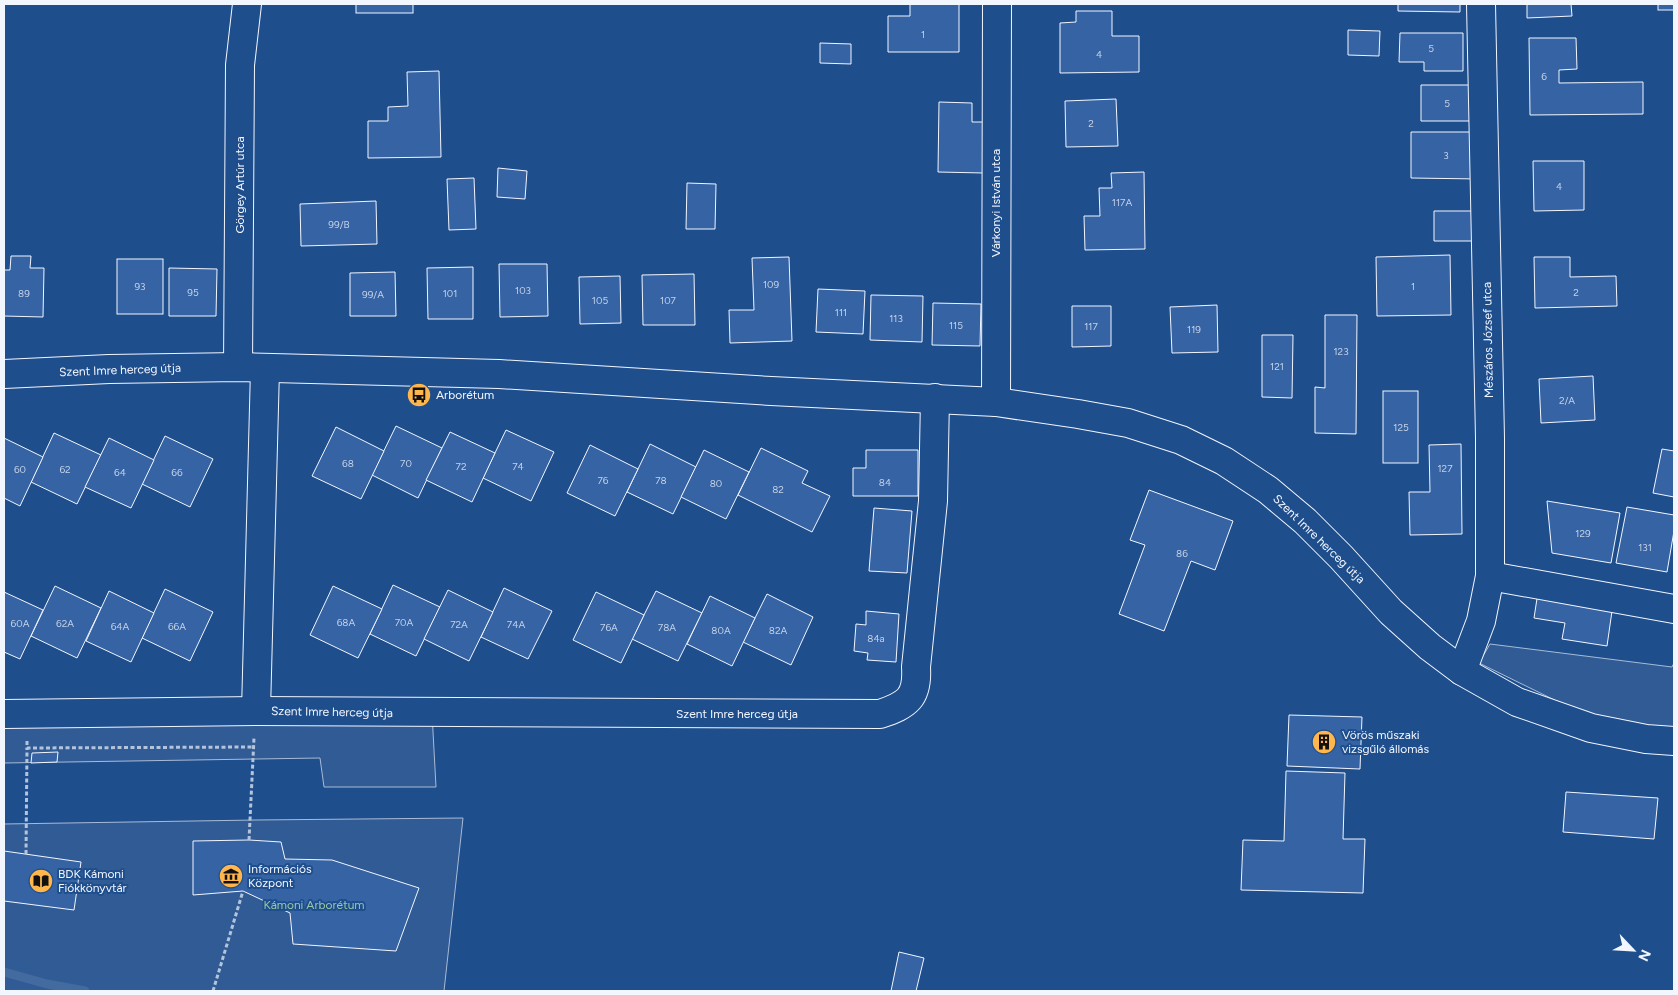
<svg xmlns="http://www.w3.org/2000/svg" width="1678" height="995" font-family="Figtree,sans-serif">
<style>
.built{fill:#305b95;stroke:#a8bbd7}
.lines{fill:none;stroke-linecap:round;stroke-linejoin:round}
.stream{stroke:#446ba0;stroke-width:9}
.building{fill:#3563a3;stroke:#f2f6ff}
.minor-casing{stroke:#f2f6ff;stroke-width:30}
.major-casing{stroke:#f2f6ff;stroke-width:30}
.path{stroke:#b3c4dc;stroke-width:3;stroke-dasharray:4 2.5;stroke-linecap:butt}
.minor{stroke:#1f4e8c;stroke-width:28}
.major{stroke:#1f4e8c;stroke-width:28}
.labels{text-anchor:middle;stroke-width:4;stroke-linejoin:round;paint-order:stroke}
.number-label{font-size:10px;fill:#c3d1e8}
.street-label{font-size:12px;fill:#f2f6ff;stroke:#1f4e8c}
.poi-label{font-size:12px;fill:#f2f6ff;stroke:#1f4e8c;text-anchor:start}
.park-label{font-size:12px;fill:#97c8a6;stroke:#1f4e8c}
</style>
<rect width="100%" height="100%" fill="#1f4e8c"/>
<g class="built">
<path d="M1490 644 1672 667 1674 663V730L1579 712 1479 663Z"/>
<path d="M4 713H432L436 787H324L320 758 4 763Z"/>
<path d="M463 818 444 991H4V824L256 820Z"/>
</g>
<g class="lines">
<path class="stream" d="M4 972 47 984 85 991"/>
</g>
<g class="building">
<rect x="356" y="4" width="57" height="9"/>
<path d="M910 4H959V52H888V16H910Z"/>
<path d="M1398 4H1460V12L1398 11Z"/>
<path d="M1527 4H1571L1572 16 1527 18Z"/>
<rect x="1658" y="4" width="16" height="6"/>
<path d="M1076 11H1112V36H1139V72L1060 73V23L1076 22Z"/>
<path d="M1348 30 1380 31 1379 56 1348 55Z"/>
<path d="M1400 33H1463V71H1424V62H1399Z"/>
<path d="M1529 38H1576L1577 69 1559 70V83L1643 82V114L1530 115Z"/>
<path d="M820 43 851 44V64L820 63Z"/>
<path d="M439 71 441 157 368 158V121H388V107L408 106 407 72Z"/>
<path d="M1421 85H1474L1473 121H1421Z"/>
<path d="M1116 99 1118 146 1066 147 1065 101Z"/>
<path d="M939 102 972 103V122H985L984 173 938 172Z"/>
<path d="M1411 132H1480V179L1411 178Z"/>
<path d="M1533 161H1584V210L1534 211Z"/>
<path d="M498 168 527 171 525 199 497 197Z"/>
<path d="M1144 172 1145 249 1085 250 1084 216H1100L1099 188H1112L1111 173Z"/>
<path d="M474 178 476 229 449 230 447 179Z"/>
<path d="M687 183 716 184 715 229H686Z"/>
<path d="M376 201 377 244 301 246 300 204Z"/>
<path d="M1434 211H1474L1473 241H1434Z"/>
<path d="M1450 255 1451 315 1377 316 1376 257Z"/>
<path d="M11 256H31L30 268H44L43 317 4 316V270H10Z"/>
<path d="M789 257 792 341 730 343 729 310H754L752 258Z"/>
<path d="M1534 257H1570V277L1616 276 1617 306 1535 308Z"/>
<rect x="117" y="259" width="46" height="55"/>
<path d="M499 264H547L548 316 500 317Z"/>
<path d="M473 267V319H428L427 268Z"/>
<path d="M169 268 217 269 216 316H169Z"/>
<path d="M395 272 396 316H350V273Z"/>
<path d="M694 274 695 325H643L642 275Z"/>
<path d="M620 276 621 323 580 324 579 277Z"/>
<path d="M818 289 865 291 863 334 816 332Z"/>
<path d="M871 295 923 296 922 342 870 340Z"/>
<path d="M933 303 981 304 980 346 932 345Z"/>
<path d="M1217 305 1218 352 1172 353 1170 307Z"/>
<path d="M1072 306H1111V346L1072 347Z"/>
<path d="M1325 315H1357L1356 434 1315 433V387L1325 388Z"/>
<path d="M1262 335H1293L1292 398 1262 397Z"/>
<path d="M1593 376 1595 420 1541 423 1539 379Z"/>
<rect x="1383" y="391" width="35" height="72"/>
<path d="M396 426 442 448 418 498 372 475Z"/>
<path d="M336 427 384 451 361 499 312 476Z"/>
<path d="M506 430 554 452 531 501 483 478Z"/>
<path d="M450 432 495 453 472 502 426 480Z"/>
<path d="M54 433 101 455 77 504 31 482Z"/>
<path d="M165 436 213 459 190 507 142 484Z"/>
<path d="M4 438 43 457 20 506 4 498Z"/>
<path d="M109 438 154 460 131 508 85 487Z"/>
<path d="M650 444 696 467 673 514 627 492Z"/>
<path d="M1461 444 1462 534 1410 535 1409 492H1430L1429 445Z"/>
<path d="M590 445 638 469 615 516 567 493Z"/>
<path d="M761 448 808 471 802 483 830 496 812 532 738 495Z"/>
<path d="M1662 449 1674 451V497L1653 493Z"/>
<path d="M704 450 749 472 726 519 681 497Z"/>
<path d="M866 450H918V496H853V468H866Z"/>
<path d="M1149 490 1233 521 1215 570 1191 561 1164 631 1119 614 1145 545 1130 540Z"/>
<path d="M1547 501 1620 513 1611 563 1552 553Z"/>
<path d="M1627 507 1674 515V531L1667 572 1616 563Z"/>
<path d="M874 508 912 511 907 573 869 571Z"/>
<path d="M393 585 440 607 416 656 370 634Z"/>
<path d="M55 586 101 608 77 658 31 636Z"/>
<path d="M333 586 382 609 358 658 310 635Z"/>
<path d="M504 588 552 611 528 659 481 637Z"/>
<path d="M165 589 213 612 190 661 142 638Z"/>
<path d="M448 590 493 612 469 661 424 639Z"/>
<path d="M109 591 154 613 131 662 86 641Z"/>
<path d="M656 591 702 613 678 661 632 639Z"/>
<path d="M4 592 43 610 20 659 4 652Z"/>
<path d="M596 592 644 615 621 663 573 640Z"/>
<path d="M1538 592 1613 604 1607 646 1562 639 1565 623 1534 618Z"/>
<path d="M767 594 813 617 791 665 743 642Z"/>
<path d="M710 596 755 618 732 666 687 644Z"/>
<path d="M866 611 899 614 896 662 867 660 868 653 854 651 856 624 866 625Z"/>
<path d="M1289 715 1362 717 1360 769 1287 766Z"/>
<path d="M58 752 57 762 31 763 32 753Z"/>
<path d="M1286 771 1345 773 1343 839H1365L1363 893 1241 890 1243 840 1284 841Z"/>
<path d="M1566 792 1658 798 1654 839 1563 832Z"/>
<path d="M249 840 281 842 285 859 332 860 419 888 396 951 293 944 290 913 243 891 193 895V841Z"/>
<path d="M4 851 81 862 74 910 4 901Z"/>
<path d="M899 952 924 958 916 991H891Z"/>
</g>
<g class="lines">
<g class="minor-casing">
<g id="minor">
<path d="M238 367 240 65 247 4"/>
<path d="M996 402 997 4"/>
<path d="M1490 576 1674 609"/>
<path d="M1462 671 1481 621 1490 576V438L1481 4"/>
<path d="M256 711 265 369"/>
<path d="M4 714 256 711 880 714C907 705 918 698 916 667L933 501 935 398"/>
</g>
</g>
<g class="major-casing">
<path id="major" d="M4 374 109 369 238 367 499 374 771 391 996 402 1078 414 1128 423 1181 440 1224 461 1268 490 1305 521 1341 557 1391 612 1430 647 1462 671 1517 702 1591 728 1646 739 1674 741"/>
</g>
<g class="path">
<path d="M27 741V748L254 747"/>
<path d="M249 840 254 738"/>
<path d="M26 854 27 748"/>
<path d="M213 991 243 891"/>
</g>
<use href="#minor" class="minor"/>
<use href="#major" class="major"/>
</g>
<defs>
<g id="bus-disc" transform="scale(1.25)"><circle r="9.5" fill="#ffb74d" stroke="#1f4e8c"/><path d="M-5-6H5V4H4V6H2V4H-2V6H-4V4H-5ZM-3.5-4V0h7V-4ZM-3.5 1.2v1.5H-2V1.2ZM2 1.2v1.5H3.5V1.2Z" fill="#111"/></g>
<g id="building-disc" transform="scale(1.25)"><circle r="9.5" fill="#ffb74d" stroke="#1f4e8c"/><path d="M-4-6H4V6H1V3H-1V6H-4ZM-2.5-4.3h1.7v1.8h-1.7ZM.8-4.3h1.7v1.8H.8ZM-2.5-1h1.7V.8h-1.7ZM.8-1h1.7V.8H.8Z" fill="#111"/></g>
<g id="museum-disc" transform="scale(1.25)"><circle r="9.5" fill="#ffb74d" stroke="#1f4e8c"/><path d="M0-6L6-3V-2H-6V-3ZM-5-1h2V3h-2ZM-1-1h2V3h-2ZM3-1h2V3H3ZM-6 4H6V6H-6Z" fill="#111"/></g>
<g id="library-disc" transform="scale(1.25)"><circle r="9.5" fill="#ffb74d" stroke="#1f4e8c"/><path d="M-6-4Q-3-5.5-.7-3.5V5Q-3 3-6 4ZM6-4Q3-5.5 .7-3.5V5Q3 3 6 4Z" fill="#111"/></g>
</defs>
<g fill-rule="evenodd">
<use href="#bus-disc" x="419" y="395"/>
<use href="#building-disc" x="1324" y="742"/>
<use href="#museum-disc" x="231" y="876"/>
<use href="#library-disc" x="41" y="881"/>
</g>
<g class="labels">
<g class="number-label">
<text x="923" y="38">1</text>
<text x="1431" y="52">5</text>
<text x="1099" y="58">4</text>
<text x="1544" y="80">6</text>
<text x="1447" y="107">5</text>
<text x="1091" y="127">2</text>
<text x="1446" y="159">3</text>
<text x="1559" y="190">4</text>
<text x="1122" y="206">117A</text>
<text x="339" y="228">99/B</text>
<text x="771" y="288">109</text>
<text x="140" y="290">93</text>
<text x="1413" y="290">1</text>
<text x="523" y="294">103</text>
<text x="193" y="296">95</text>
<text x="1576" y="296">2</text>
<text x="24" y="297">89</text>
<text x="450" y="297">101</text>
<text x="373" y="298">99/A</text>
<text x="600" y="304">105</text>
<text x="668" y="304">107</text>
<text x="841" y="316">111</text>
<text x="896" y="322">113</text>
<text x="956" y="329">115</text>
<text x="1091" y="330">117</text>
<text x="1194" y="333">119</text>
<text x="1341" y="355">123</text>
<text x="1277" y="370">121</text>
<text x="1567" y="404">2/A</text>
<text x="1401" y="431">125</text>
<text x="348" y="467">68</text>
<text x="406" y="467">70</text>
<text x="461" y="470">72</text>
<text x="518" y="470">74</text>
<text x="1445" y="472">127</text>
<text x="20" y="473">60</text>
<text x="65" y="473">62</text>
<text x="120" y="476">64</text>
<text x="177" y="476">66</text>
<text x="603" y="484">76</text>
<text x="661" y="484">78</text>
<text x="885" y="486">84</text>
<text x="716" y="487">80</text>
<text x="778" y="493">82</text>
<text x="1583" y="537">129</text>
<text x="1645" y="551">131</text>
<text x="1182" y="557">86</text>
<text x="346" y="626">68A</text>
<text x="404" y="626">70A</text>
<text x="20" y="627">60A</text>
<text x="65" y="627">62A</text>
<text x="459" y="628">72A</text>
<text x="516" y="628">74A</text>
<text x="120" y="630">64A</text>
<text x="177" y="630">66A</text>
<text x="609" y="631">76A</text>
<text x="667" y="631">78A</text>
<text x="721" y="634">80A</text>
<text x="778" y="634">82A</text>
<text x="876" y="642">84a</text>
</g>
<g class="street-label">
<text transform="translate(240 185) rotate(-90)" y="4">Görgey Artúr utca</text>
<text transform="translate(996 203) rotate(-90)" y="4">Várkonyi István utca</text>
<text transform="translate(1488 340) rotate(-91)" y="4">Mészáros József utca</text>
<text transform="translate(120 370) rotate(-2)" y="4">Szent Imre herceg útja</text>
<text transform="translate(1319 539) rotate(44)" y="4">Szent Imre herceg útja</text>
<text transform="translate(332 712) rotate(1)" y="4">Szent Imre herceg útja</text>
<text x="737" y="718">Szent Imre herceg útja</text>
</g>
<g class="poi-label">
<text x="436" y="399">Arborétum</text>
<text x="1342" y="739">Vörös műszaki<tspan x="1342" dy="14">vizsgűló állomás</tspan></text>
<text x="248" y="873">Információs<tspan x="248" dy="14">Központ</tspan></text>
<text x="58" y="878">BDK Kámoni<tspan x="58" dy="14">Fiókkönyvtár</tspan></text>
</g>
<g class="park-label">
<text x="314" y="909">Kámoni Arborétum</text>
</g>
</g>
<rect width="1678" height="995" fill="none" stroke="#f2f6ff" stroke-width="10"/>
<g transform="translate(1633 950) rotate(115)" stroke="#1f4e8c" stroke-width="4" paint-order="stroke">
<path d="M0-4L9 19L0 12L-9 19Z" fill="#f2f6ff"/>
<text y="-8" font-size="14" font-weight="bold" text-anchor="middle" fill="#f2f6ff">N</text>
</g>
</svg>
